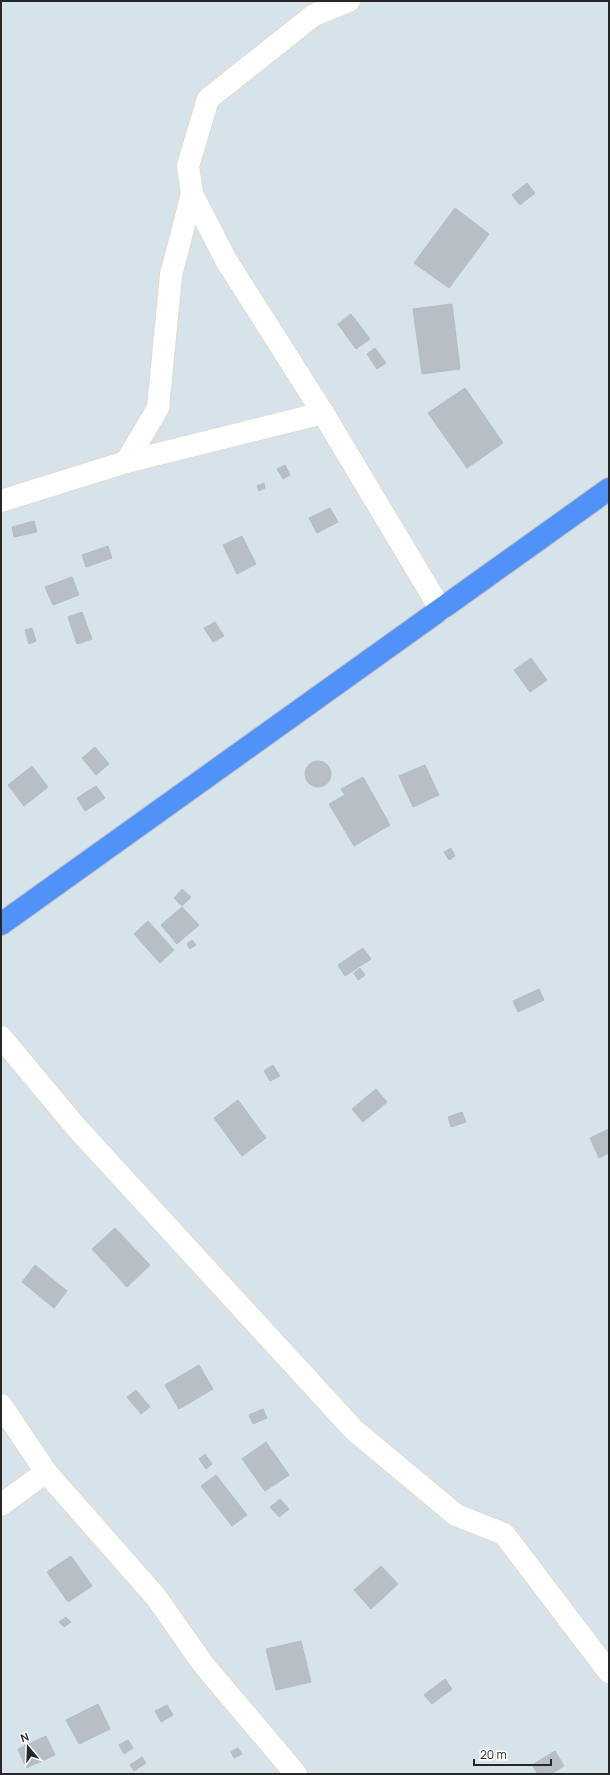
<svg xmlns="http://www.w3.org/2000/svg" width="610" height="1775" font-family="Manrope,sans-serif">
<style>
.building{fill:#b7bec6;stroke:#b1bcc6}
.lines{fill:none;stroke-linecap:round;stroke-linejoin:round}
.minor-casing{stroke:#e1dacc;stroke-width:24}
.major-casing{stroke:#c3c3c3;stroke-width:24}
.minor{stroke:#fff;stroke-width:22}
.major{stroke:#5092f7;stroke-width:22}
</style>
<rect width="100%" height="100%" fill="#d7e3eb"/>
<g class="building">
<path d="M527 183 535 193 520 205 512 195Z"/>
<path d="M455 208 489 234 449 288 414 263Z"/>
<path d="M452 304 460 369 422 374 413 309Z"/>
<path d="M351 314 370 339 356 349 338 324Z"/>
<path d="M375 348 386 363 377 369 367 354Z"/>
<path d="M465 388 503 443 467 468 428 413Z"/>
<path d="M285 465 290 475 283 479 277 469Z"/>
<path d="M264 483 265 488 259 491 257 486Z"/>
<path d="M330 508 338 522 317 533 309 518Z"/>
<path d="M34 521 37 532 14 537 12 527Z"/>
<path d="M242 536 256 564 237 574 223 545Z"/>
<path d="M108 546 112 558 86 567 82 555Z"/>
<path d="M72 577 79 595 53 605 45 587Z"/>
<path d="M82 612 92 639 77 644 68 617Z"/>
<path d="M215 622 224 636 213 642 204 628Z"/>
<path d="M32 628 36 641 29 644 25 630Z"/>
<path d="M531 658 547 680 530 692 514 670Z"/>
<path d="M95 747 109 764 96 775 82 758Z"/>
<circle cx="318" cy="774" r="13"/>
<path d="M425 765 439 795 413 807 399 776Z"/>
<path d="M32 766 48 787 24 806 8 785Z"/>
<path d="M363 777 390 825 354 846 329 804 345 795 341 789Z"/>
<path d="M96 786 105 798 85 811 77 798Z"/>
<path d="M451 848 455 856 449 860 444 852Z"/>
<path d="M182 889 191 897 182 906 174 898Z"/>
<path d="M182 907 199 925 177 944 161 925Z"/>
<path d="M148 921 174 950 160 963 134 934Z"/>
<path d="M192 940 196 945 190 949 187 944Z"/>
<path d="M363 948 371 959 345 976 338 965Z"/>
<path d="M360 968 365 975 358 980 354 973Z"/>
<path d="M539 989 544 1000 518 1012 513 1001Z"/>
<path d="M273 1065 280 1076 270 1081 264 1071Z"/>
<path d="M376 1089 387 1102 363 1122 352 1109Z"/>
<path d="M238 1100 266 1138 242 1156 214 1118Z"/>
<path d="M462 1112 466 1122 451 1127 448 1117Z"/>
<path d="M609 1129V1153L599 1158 590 1138Z"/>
<path d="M115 1228 150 1265 127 1287 92 1249Z"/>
<path d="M35 1265 67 1291 54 1308 22 1282Z"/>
<path d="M199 1365 213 1389 179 1409 165 1385Z"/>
<path d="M136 1390 150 1407 141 1414 127 1397Z"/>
<path d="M263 1409 267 1418 253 1424 249 1415Z"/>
<path d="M266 1442 289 1475 265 1491 242 1459Z"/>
<path d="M205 1454 212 1464 206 1469 199 1459Z"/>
<path d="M216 1475 247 1515 232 1526 201 1486Z"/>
<path d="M280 1499 289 1509 279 1517 270 1507Z"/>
<path d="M71 1556 92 1586 68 1602 47 1572Z"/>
<path d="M381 1566 398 1584 371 1609 354 1590Z"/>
<path d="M66 1617 71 1622 64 1627 59 1622Z"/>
<path d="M301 1641 311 1682 276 1690 266 1649Z"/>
<path d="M445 1679 452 1689 432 1704 424 1695Z"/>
<path d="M98 1704 110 1729 79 1744 66 1720Z"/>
<path d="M167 1705 173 1715 161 1722 155 1711Z"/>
<path d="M46 1736 55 1755 26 1768 18 1749Z"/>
<path d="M128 1740 133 1748 124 1754 119 1745Z"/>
<path d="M238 1748 242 1754 234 1758 231 1752Z"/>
<path d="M555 1751 564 1766 551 1774H538L532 1765Z"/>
<path d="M142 1757 146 1763 134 1771 130 1765Z"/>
</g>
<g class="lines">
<g class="minor-casing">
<g id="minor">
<path d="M349 1 314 15 208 99 188 166 192 194 226 260 323 413 441 610"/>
<path d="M126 462 158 408 171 275 192 194"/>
<path d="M1 501 126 462 323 413"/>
<path d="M1 1037 76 1127 354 1430 456 1515 504 1534 609 1672"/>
<path d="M1 1405 46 1472 156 1597 203 1664 296 1774"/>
<path d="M1 1505 46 1472"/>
</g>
</g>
<g class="major-casing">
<path id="major" d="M1 924 609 489"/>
</g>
<use href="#minor" class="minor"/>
<use href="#major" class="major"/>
</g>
<rect width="610" height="1775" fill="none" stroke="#272727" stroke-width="4"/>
<g transform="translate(28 1747) rotate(341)" stroke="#ffffff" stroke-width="3" paint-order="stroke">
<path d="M0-3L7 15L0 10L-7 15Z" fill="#272727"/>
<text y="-6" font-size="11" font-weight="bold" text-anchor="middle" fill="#272727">N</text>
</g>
<path d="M474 1759v6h77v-6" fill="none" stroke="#272727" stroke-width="2"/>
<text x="480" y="1759" font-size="12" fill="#272727" stroke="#ffffff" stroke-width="3" paint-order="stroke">20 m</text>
</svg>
